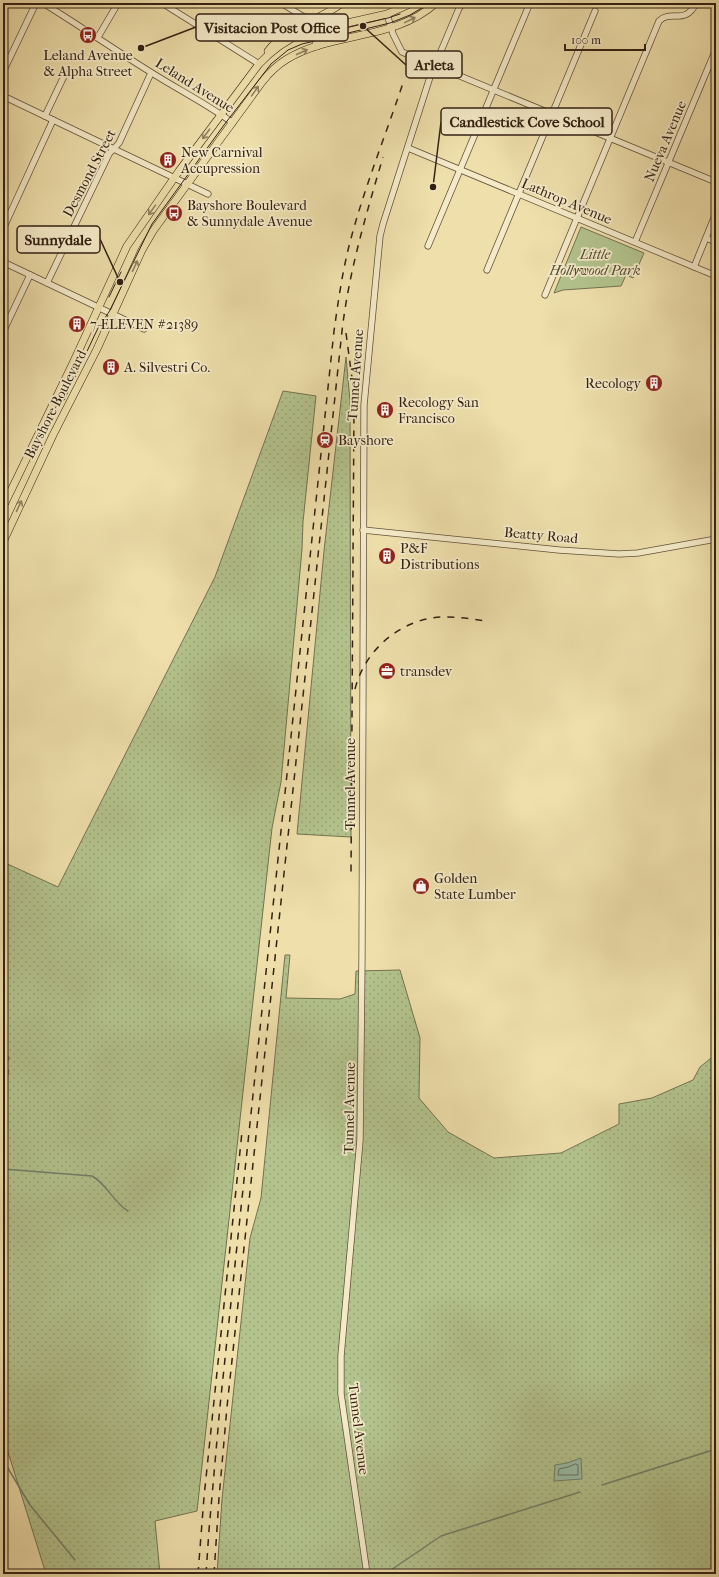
<svg xmlns="http://www.w3.org/2000/svg" width="719" height="1577" font-family="'IM FELL French Canon',serif">
<style>
.grass{fill:url(#grass-dots);stroke:#737250}
.wetland{fill:url(#wetland-marsh);stroke:#737250}
.park{fill:#b3c38d;stroke:#737250}
.water{fill:#9abda5;stroke:#717f6b}
.lines{fill:none;stroke-linecap:round;stroke-linejoin:round}
.shore{stroke:#666f5c;stroke-width:1}
.stream{stroke:#717f6b;stroke-width:1.5}
.minor-casing{stroke:#625039;stroke-width:7}
.major-casing{stroke:#332113;stroke-width:8}
.minor{stroke:#f4eac8;stroke-width:5.5}
.major{stroke:#eedfab;stroke-width:7}
.tram{stroke:#332113;stroke-width:1}
.rail{stroke:#332113;stroke-width:1.5;stroke-dasharray:7 7;stroke-linecap:butt}
.oneway{stroke:#90805f}
.labels{text-anchor:middle;stroke-width:3.5;stroke-linejoin:round;paint-order:stroke}
.poi-label{font-size:14px;fill:#332113;stroke:#f4eac8;text-anchor:start}
.street-label{font-size:14px;fill:#332113;stroke:#f4eac8}
.park-label{font-size:14px;font-style:italic;fill:#534a32;stroke:#f4eac8}
.leader{fill:none;stroke:#332113;stroke-width:1.5}
.callout-dot{fill:#332113;stroke:#f4eac8;stroke-width:1.5}
.callout{fill:#f4eac8;stroke:#332113;stroke-width:1.5}
.callout-label{font-size:15px;text-anchor:middle;font-weight:bold;fill:#332113}
</style>
<defs>
<pattern id="grass-dots" width="8" height="8" patternUnits="userSpaceOnUse"><rect width="8" height="8" fill="#b3c38d"/><path d="M2 2h.1M6 6h.1" fill="none" stroke="#9aa779" stroke-width="1.8" stroke-linecap="round"/></pattern>
<pattern id="wetland-marsh" width="20" height="14" patternUnits="userSpaceOnUse"><rect width="20" height="14" fill="#b3c38d"/><path d="M1 5h8M5 5V1M11 12h8M15 12V8" fill="none" stroke="#9aa779"/></pattern>
</defs>
<rect width="100%" height="100%" fill="#eedfab"/>
<filter id="stains"><feTurbulence type="fractalNoise" baseFrequency=".005" numOctaves="4"/><feColorMatrix values="0 0 0 0 .2 0 0 0 0 .09 0 0 0 0 .02 0 0 0 .5 -.17"/></filter>
<radialGradient id="worn" r=".72"><stop offset=".6" stop-color="#630" stop-opacity="0"/><stop offset="1" stop-color="#630" stop-opacity=".3"/></radialGradient>
<g class="grass">
<path d="M346 357 350 401 351 837 297 834 324 551Z"/>
<path d="M283 391 316 396 303 522 302 549 281 782 272 828 197 1511 155 1521 160 1574H46L3 1436V1089H5L3 1066 5 1056 4 1054 3 1048V862L58 887 215 577Z"/>
<path d="M285 955H290L286 998 340 999 355 994 356 971 400 970 420 1038 419 1098 448 1132 494 1158 561 1153 619 1124V1104L652 1098 693 1080 700 1067 716 1054V1574H217L222 1499 250 1238 261 1198Z"/>
</g>
<path class="wetland" d="M4 1047V1054L9 1057V1060L4 1062V1068L9 1070 5 1089 3 1088V1048Z"/>
<path class="park" d="M581 227 644 253 633 278 626 275 621 286 563 290 554 293Z"/>
<path class="water" d="M581 1458 582 1479 554 1481 555 1465 567 1463Z"/>
<g class="lines">
<path class="shore" d="M576 1464 578 1465V1475H558L559 1469 568 1467Z"/>
<g class="stream">
<path d="M3 1105 5 1089"/>
<path d="M3 1169 92 1176C107 1184 113 1202 128 1211"/>
<path d="M3 1460 30 1505 75 1560"/>
<path d="M602 1485 716 1449"/>
<path d="M385 1574 441 1536 580 1492"/>
</g>
<g class="minor-casing">
<g id="minor">
<path d="M43 3C80 26 115 50 152 73 179 90 207 104 233 123"/>
<path d="M162 3 259 64"/>
<path d="M281 3 304 17 308 22"/>
<path d="M621 3 630 4 642 3"/>
<path d="M387 14 393 34 402 52 716 182"/>
<path d="M98 37 118 3"/>
<path d="M3 72 36 3"/>
<path d="M3 96 208 194"/>
<path d="M45 116 65 74"/>
<path d="M408 148 716 276"/>
<path d="M3 229 53 120"/>
<path d="M706 238 716 242"/>
<path d="M635 242 716 49"/>
<path d="M428 246 530 3"/>
<path d="M3 262 144 329"/>
<path d="M694 267 716 213"/>
<path d="M487 270 595 11"/>
<path d="M47 283 109 154 119 143 151 73"/>
<path d="M545 295 659 21C671 9 685 26 696 3"/>
<path d="M3 332 30 275"/>
<path d="M363 530 559 550 619 554 638 553 716 539"/>
<path d="M367 1574 341 1394V1356L360 1140 362 956 364 405 380 236 383 224 430 77 460 6"/>
</g>
</g>
<g class="major-casing">
<g id="major">
<path d="M460 6 462 3"/>
<path d="M310 26 314 34 317 46"/>
<path d="M268 51C286 27 319 21 342 3"/>
<path d="M3 507 73 363 127 246 179 171 259 64C272 50 286 40 303 33L387 14 412 3"/>
<path d="M3 542 53 435 97 349 142 250 153 231 262 82C269 73 277 65 287 59 333 31 394 41 436 3"/>
</g>
</g>
<use href="#minor" class="minor"/>
<use href="#major" class="major"/>
<g class="tram">
<path d="M303 38 388 18 400 14"/>
<path d="M109 297 121 272"/>
<path d="M64 400 98 328 109 312 152 224 224 125 271 64 288 50 302 44 390 23 410 15 430 3"/>
</g>
<g class="rail">
<path d="M346 333 353 386 354 405 351 872"/>
<path d="M355 689C364 653 395 624 432 618 450 615 469 619 487 621"/>
<path d="M198 1574 204 1497 242 1132"/>
<path d="M206 1574 209 1530 220 1406 334 331C338 303 342 274 349 246 363 191 385 137 403 83"/>
<path d="M214 1574 219 1498 227 1407 342 331C349 271 366 215 383 157"/>
</g>
</g>
<defs><path id="oneway-shaft" d="M-6 0H5M1.5-3L5.5 0L1.5 3" fill="none" stroke-width="1.6" stroke-linecap="round" stroke-linejoin="round"/></defs>
<g class="oneway">
<use href="#oneway-shaft" transform="translate(410 20) rotate(-26)"/>
<use href="#oneway-shaft" transform="translate(302 52) rotate(-24)"/>
<use href="#oneway-shaft" transform="translate(255 91) rotate(-55)"/>
<use href="#oneway-shaft" transform="translate(206 134) rotate(127)"/>
<use href="#oneway-shaft" transform="translate(152 210) rotate(126)"/>
<use href="#oneway-shaft" transform="translate(135 266) rotate(-65)"/>
<use href="#oneway-shaft" transform="translate(19 506) rotate(-65)"/>
</g>
<defs>
<g id="bus-disc" transform="scale(0.9)"><circle r="9.5" fill="#8f2418" stroke="#f4eac8"/><path d="M-5-6H5V4H4V6H2V4H-2V6H-4V4H-5ZM-3.5-4V0h7V-4ZM-3.5 1.2v1.5H-2V1.2ZM2 1.2v1.5H3.5V1.2Z" fill="#fff"/></g>
<g id="building-disc" transform="scale(0.9)"><circle r="9.5" fill="#8f2418" stroke="#f4eac8"/><path d="M-4-6H4V6H1V3H-1V6H-4ZM-2.5-4.3h1.7v1.8h-1.7ZM.8-4.3h1.7v1.8H.8ZM-2.5-1h1.7V.8h-1.7ZM.8-1h1.7V.8H.8Z" fill="#fff"/></g>
<g id="station-disc" transform="scale(0.9)"><circle r="9.5" fill="#8f2418" stroke="#f4eac8"/><path d="M-3-6H3Q5-6 5-4V2Q5 4 3 4L4.5 6H3L1.5 4h-3L-3 6H-4.5L-3 4Q-5 4-5 2V-4Q-5-6-3-6ZM-3.5-4v3h7v-3ZM-3.5 1v1.5H-2V1ZM2 1v1.5H3.5V1Z" fill="#fff"/></g>
<g id="office-disc" transform="scale(0.9)"><circle r="9.5" fill="#8f2418" stroke="#f4eac8"/><path d="M-6-3h4V-5.5h4V-3h4V5H-6ZM-1-4.5V-3h2v-1.5ZM-6 0V1H6V0Z" fill="#fff"/></g>
<g id="shop-disc" transform="scale(0.9)"><circle r="9.5" fill="#8f2418" stroke="#f4eac8"/><path d="M-5-2.5h2.3a2.7 3.5 0 0 1 5.4 0H5L5.5 6h-11ZM-1.5-2.5h3a1.5 2.3 0 0 0-3 0Z" fill="#fff"/></g>
</defs>
<g fill-rule="evenodd">
<use href="#bus-disc" x="88" y="35"/>
<use href="#building-disc" x="168" y="160"/>
<use href="#bus-disc" x="174" y="213"/>
<use href="#building-disc" x="77" y="324"/>
<use href="#building-disc" x="111" y="367"/>
<use href="#building-disc" x="654" y="383"/>
<use href="#building-disc" x="385" y="410"/>
<use href="#station-disc" x="325" y="440"/>
<use href="#building-disc" x="387" y="556"/>
<use href="#office-disc" x="387" y="671"/>
<use href="#shop-disc" x="421" y="886"/>
</g>
<g class="labels">
<g class="poi-label">
<text x="88" y="60" text-anchor="middle">Leland Avenue<tspan x="88" dy="16">&amp; Alpha Street</tspan></text>
<text x="181" y="157">New Carnival<tspan x="181" dy="16">Accupression</tspan></text>
<text x="187" y="210">Bayshore Boulevard<tspan x="187" dy="16">&amp; Sunnydale Avenue</tspan></text>
<text x="90" y="329">7-ELEVEN #21389</text>
<text x="124" y="372">A. Silvestri Co.</text>
<text x="641" y="388" text-anchor="end">Recology</text>
<text x="398" y="407">Recology San<tspan x="398" dy="16">Francisco</tspan></text>
<text x="338" y="445">Bayshore</text>
<text x="400" y="553">P&amp;F<tspan x="400" dy="16">Distributions</tspan></text>
<text x="400" y="676">transdev</text>
<text x="434" y="883">Golden<tspan x="434" dy="16">State Lumber</tspan></text>
</g>
<g class="street-label">
<text transform="translate(195 85) rotate(32)" y="5">Leland Avenue</text>
<text transform="translate(665 141) rotate(-67)" y="5">Nueva Avenue</text>
<text transform="translate(89 173) rotate(-62)" y="5">Desmond Street</text>
<text transform="translate(567 201) rotate(23)" y="5">Lathrop Avenue</text>
<text transform="translate(355 375) rotate(-86)" y="5">Tunnel Avenue</text>
<text transform="translate(55 404) rotate(-63)" y="5">Bayshore Boulevard</text>
<text transform="translate(541 535) rotate(5)" y="5">Beatty Road</text>
<text transform="translate(350 784) rotate(-90)" y="5">Tunnel Avenue</text>
<text transform="translate(349 1108) rotate(-89)" y="5">Tunnel Avenue</text>
<text transform="translate(359 1429) rotate(83)" y="5">Tunnel Avenue</text>
</g>
<g class="park-label">
<text x="595" y="259">Little<tspan x="595" dy="16">Hollywood Park</tspan></text>
</g>
</g>
<path class="leader" d="M141 48L196 27M363 26L406 65M433 187L441 122M120 282L100 239"/>
<g class="callout-dot">
<circle cx="141" cy="48" r="4"/>
<circle cx="363" cy="26" r="4"/>
<circle cx="433" cy="187" r="4"/>
<circle cx="120" cy="282" r="4"/>
</g>
<g class="callout">
<rect x="196" y="14" width="152" height="27" rx="4"/>
<rect x="406" y="51" width="56" height="27" rx="4"/>
<rect x="441" y="108" width="171" height="27" rx="4"/>
<rect x="17" y="226" width="83" height="27" rx="4"/>
</g>
<g class="callout-label">
<text x="272" y="33">Visitacion Post Office</text>
<text x="434" y="70">Arleta</text>
<text x="527" y="127">Candlestick Cove School</text>
<text x="58" y="245">Sunnydale</text>
</g>
<rect width="719" height="1577" fill="none" stroke="#eedfab" stroke-width="16"/>
<rect x="4" y="4" width="711" height="1569" fill="none" stroke="#332113" stroke-width="2"/>
<rect x="8" y="8" width="703" height="1561" fill="none" stroke="#332113"/>
<path d="M565 44v6h80v-6" fill="none" stroke="#332113" stroke-width="2"/>
<text x="571" y="44" font-size="12" fill="#332113" stroke="#f4eac8" stroke-width="3" paint-order="stroke">100 m</text>
<rect width="100%" height="100%" filter="url(#stains)"/>
<rect width="100%" height="100%" fill="url(#worn)"/>
</svg>
